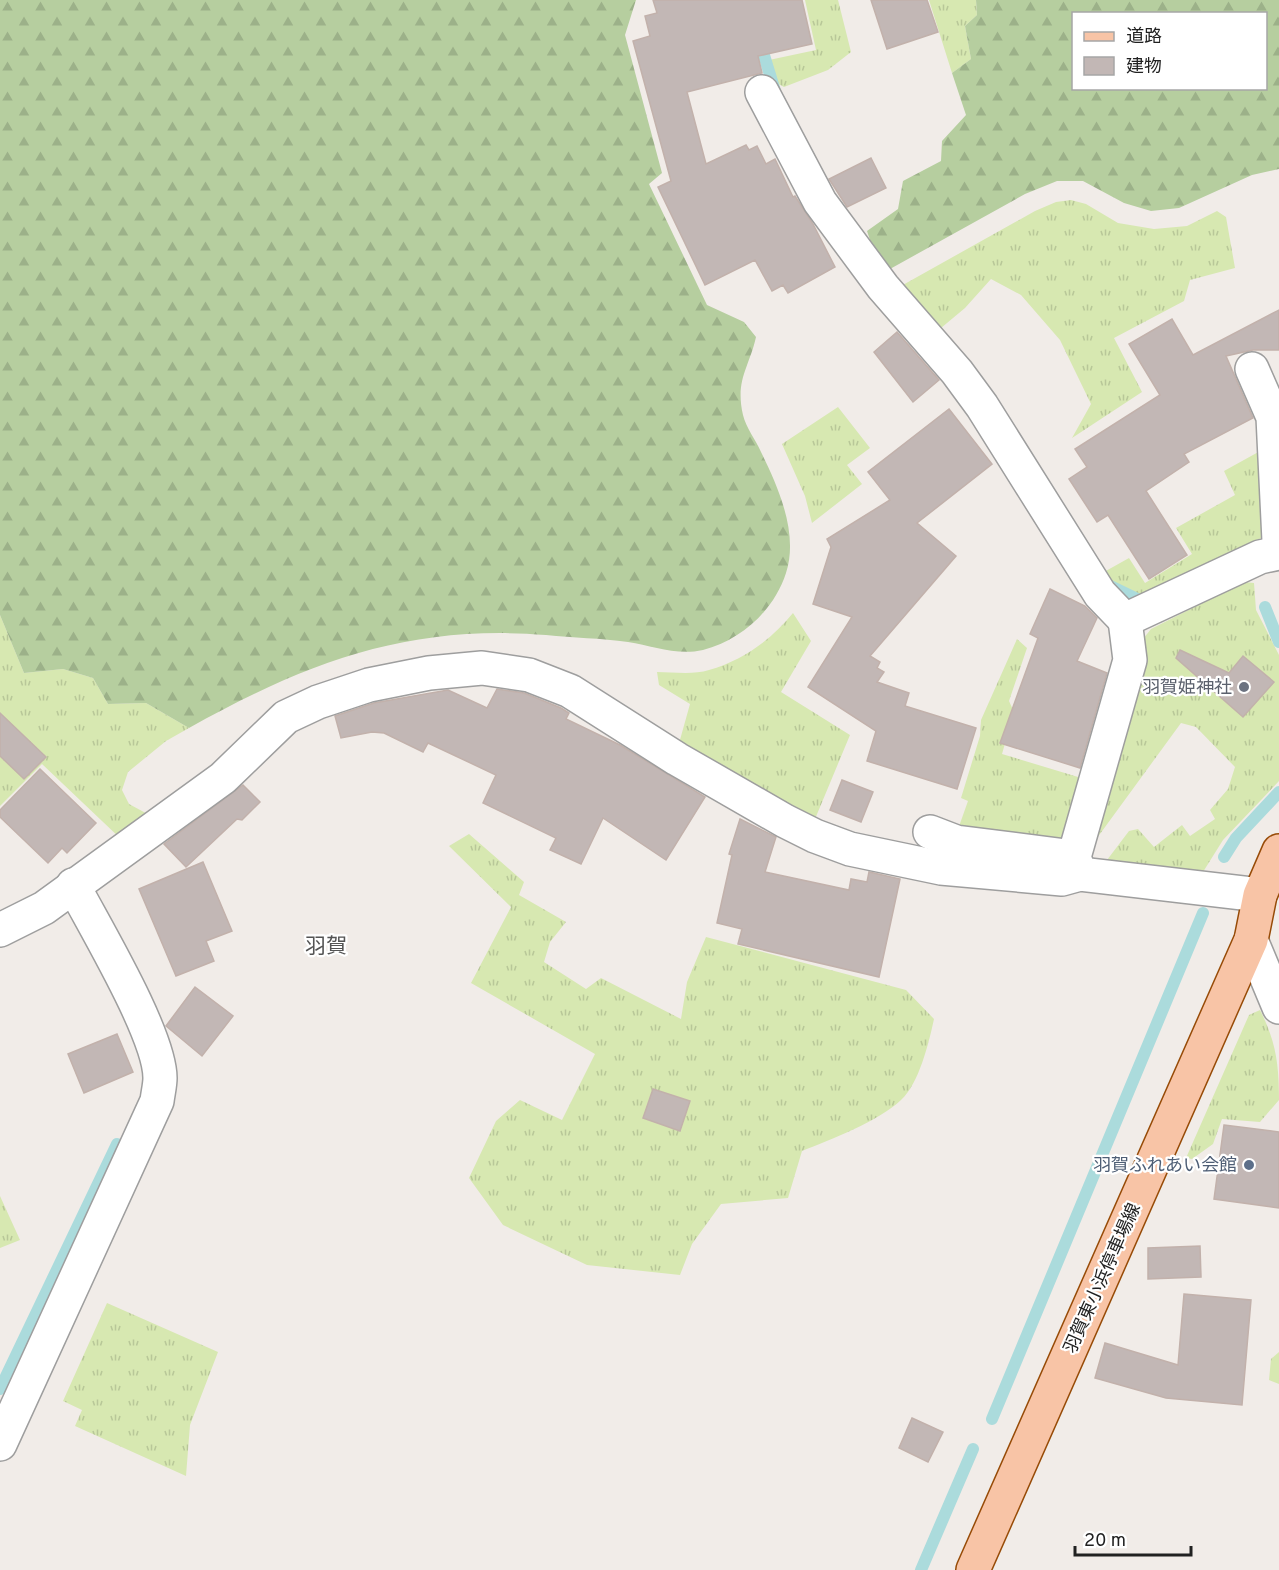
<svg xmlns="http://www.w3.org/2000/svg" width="1279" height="1570" font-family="Overpass,'Noto Sans JP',sans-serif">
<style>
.grass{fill:url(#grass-tufts)}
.forest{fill:url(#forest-firs);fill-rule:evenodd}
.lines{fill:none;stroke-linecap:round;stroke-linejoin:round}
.stream{stroke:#abdbdc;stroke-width:12}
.building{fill:#c2b7b5;stroke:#c2b1ab;stroke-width:1.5}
.minor-casing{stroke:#9e9e9e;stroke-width:36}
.major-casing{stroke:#974b07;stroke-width:36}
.minor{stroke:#fff;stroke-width:33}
.major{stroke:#f8c4a6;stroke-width:33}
.worship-dot{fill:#6b7280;stroke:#fff;stroke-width:2}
.service-dot{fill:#5c6f8a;stroke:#fff;stroke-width:2}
.labels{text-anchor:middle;stroke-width:4.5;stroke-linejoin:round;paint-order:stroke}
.worship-label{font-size:18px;fill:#5b616d;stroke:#fff;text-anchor:end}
.service-label{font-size:18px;fill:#4e5e75;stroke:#fff;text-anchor:end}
.street-label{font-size:18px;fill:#212121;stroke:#fff}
.quarter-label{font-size:21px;fill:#545454;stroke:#fff}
</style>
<defs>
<pattern id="grass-tufts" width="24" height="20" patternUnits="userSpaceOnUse" patternTransform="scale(1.5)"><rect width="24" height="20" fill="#d7e8b1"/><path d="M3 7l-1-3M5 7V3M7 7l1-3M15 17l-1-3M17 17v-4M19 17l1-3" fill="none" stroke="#b8c798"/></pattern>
<pattern id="forest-firs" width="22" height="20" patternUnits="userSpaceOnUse" patternTransform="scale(1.5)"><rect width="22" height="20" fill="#b6ce9f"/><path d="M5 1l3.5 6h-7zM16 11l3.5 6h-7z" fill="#9cb189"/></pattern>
</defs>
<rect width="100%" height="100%" fill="#f1ece8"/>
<g class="grass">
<path d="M805 0H838L851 52 828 70 784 87 775 82 769 60 816 50Z"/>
<path d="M929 0H976L977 15 965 26 971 59 952 73Z"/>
<path d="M1071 200 1086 204 1118 223 1154 229 1187 226 1217 211 1226 217 1235 268 1190 280 1184 301 1114 338 1142 392 1072 438 1091 404 1060 340 1021 295 991 279 965 308 941 328 901 286 1035 211 1056 202Z"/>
<path d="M838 407 870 448 847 465 862 484 812 523 805 496 782 444Z"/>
<path d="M1262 450 1265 536 1141 596 1112 585 1104 572 1129 558 1145 583 1192 554 1176 528 1235 495 1224 471Z"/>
<path d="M1244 582 1254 583 1256 610 1279 655V781L1223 840 1203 872 1112 863 1107 860 1129 831 1138 829 1154 847 1182 825 1190 836 1215 819 1210 810 1228 789 1235 767 1196 727 1181 723 1089 849 1143 639 1151 629Z"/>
<path d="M793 613 811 641 781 692 850 735 815 819 678 747 690 704 659 685 657 672C673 672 693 675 709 670 743 660 771 640 793 613Z"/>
<path d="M0 615 24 673 63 669 93 678 108 704 146 703 189 728 166 741 128 772 122 790 129 804 153 817 122 840 42 764 0 806Z"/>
<path d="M1017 639 1027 648 1009 701 1014 712 1002 754 1088 780 1066 844 957 832 968 801 961 798 980 736 981 720Z"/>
<path d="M469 834 524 882 519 895 566 922 550 942 544 962 586 989 601 978 681 1019 687 982 706 937 906 990 934 1019C929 1042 919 1084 901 1100 879 1121 830 1140 802 1151L788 1198 721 1204 692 1244 680 1275 587 1265 503 1225 469 1178 496 1121 520 1100 562 1120 595 1054 471 983 511 907 449 846Z"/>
<path d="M1260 1010C1276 1042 1279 1064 1279 1100L1260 1122 1222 1119 1213 1144 1192 1159 1186 1158 1249 1015Z"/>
<path d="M0 1196 20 1240 0 1248Z"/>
<path d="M107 1303 218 1352 190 1425 186 1476 75 1426 82 1410 63 1401Z"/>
<path d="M1279 1352V1384L1269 1380 1271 1359Z"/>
</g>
<g class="forest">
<path d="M0 0H636L625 35 662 173 649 184 707 305 744 322 756 337C749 368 735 380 743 415 746 428 756 440 761 452 778 487 799 533 786 573 774 610 742 640 703 650 677 656 653 646 628 642 601 638 573 638 546 635 409 624 307 662 189 728L146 703 108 704 93 678 63 669 24 673 0 615Z"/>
<path d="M976 0H1279V169L1252 175 1179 208 1151 211 1124 203 1083 181H1057L1025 194 890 269 871 243 867 231 898 209 903 181 941 161 942 141 966 115 952 73 971 59 965 26 977 15ZM1074 14H1266V88H1074Z"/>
</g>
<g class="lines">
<g class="stream">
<path d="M759 39 775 91"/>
<path d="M1108 585 1141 601 1146 598"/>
<path d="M1265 607 1279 642"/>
<path d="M1224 857 1236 838 1279 792"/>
<path d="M0 1389 117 1144"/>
<path d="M992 1419 1203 913"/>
<path d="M921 1570 973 1449"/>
</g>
</g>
<g class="building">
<path d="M653 0H802L812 44 758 56 762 73 687 92 706 164 746 145 749 150 757 146 766 164 775 159 793 197 795 196 813 224 835 267 788 293 783 285 772 291 755 260 705 285 658 187 671 181 633 41 650 36 645 16 657 13Z"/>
<path d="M871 0H927L938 32 887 49Z"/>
<path d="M871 158 886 188 847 207 829 179Z"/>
<path d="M1279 310V350H1253L1226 356 1253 418 1184 454 1189 462 1146 491 1187 555 1149 579 1108 515 1097 522 1069 479 1087 467 1075 449 1160 395 1129 344 1172 319 1193 355Z"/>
<path d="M897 332 939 380 913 402 874 352Z"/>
<path d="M949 409 992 464 917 523 956 556 870 656 880 662 877 668 884 672 877 682 909 693 905 706 976 728 957 789 867 761 876 731 808 687 852 617 813 604 831 547 827 539 890 500 868 472Z"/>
<path d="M1050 589 1085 606 1097 618 1077 661 1107 673 1080 768 1000 743 1038 638 1030 634Z"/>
<path d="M1180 650 1229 673 1243 656 1274 682 1243 717 1176 658Z"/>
<path d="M497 689 524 693 561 708 569 713 566 719 620 745 705 797 666 860 603 818 581 864 550 850 556 838 483 803 496 775 428 743 423 752 384 733 372 732 341 738 335 716 374 703 448 690 487 708Z"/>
<path d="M0 713 46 757 24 779 0 756Z"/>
<path d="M40 769 96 823 67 853 62 848 48 863 0 817V810Z"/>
<path d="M842 780 873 792 861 822 830 810Z"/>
<path d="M243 785 260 802 242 820 237 819 186 867 164 844Z"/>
<path d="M740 819 776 837 765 872 849 890 851 879 867 882 869 872 900 879 879 977 738 944 742 929 717 923 732 855 729 854Z"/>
<path d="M203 862 232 931 206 941 214 961 176 976 139 889Z"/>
<path d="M195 987 233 1016 202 1056 166 1026Z"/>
<path d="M117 1034 133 1072 84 1093 68 1054Z"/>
<path d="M653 1089 690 1101 680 1131 643 1118Z"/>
<path d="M1224 1125 1279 1132V1208L1214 1199Z"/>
<path d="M1200 1246 1201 1277 1148 1279V1248Z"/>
<path d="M1184 1294 1251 1300 1242 1405 1166 1398 1095 1378 1105 1343 1178 1365Z"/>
<path d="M912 1418 943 1432 928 1462 899 1448Z"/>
</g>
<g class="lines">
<g class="minor-casing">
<g id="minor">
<path d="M762 92 820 202 883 287 957 372 982 406 1100 594 1125 620"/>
<path d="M1252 369 1273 417 1279 541"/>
<path d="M930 832 956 842 1074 857"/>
<path d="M1080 874 1074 857 1130 660 1125 620 1260 557 1279 553"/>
<path d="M0 930 44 908 223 778 286 717 318 702 369 685 429 673 482 668 529 675 570 691 677 759 785 821 815 836 850 849 941 868 1062 879 1080 874 1260 895"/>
<path d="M1251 940 1279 1007"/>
<path d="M0 1444 157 1101C158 1093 160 1085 160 1078 160 1035 95 927 73 885"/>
</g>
</g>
<g class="major-casing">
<path id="major" d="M973 1570 1251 940 1260 895 1279 851"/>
</g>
<use href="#minor" class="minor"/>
<use href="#major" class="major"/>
</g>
<circle class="worship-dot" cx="1244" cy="687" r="6"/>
<circle class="service-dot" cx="1249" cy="1165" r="6"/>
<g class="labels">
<g class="worship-label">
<text x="1232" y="693">羽賀姫神社</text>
</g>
<g class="service-label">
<text x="1237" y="1171">羽賀ふれあい会館</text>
</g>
<g class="street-label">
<text transform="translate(1102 1278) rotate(-66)" y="6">羽賀東小浜停車場線</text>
</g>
<g class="quarter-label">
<text x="326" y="953">羽賀</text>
</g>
</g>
<rect x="1072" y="12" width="195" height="78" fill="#ffffff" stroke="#a6a6a6" stroke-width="1.5"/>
<rect x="1084" y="32" width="30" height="9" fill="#f8c4a6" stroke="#a6a6a6" stroke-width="1.5"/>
<text x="1126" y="42" font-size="18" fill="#212121">道路</text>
<rect x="1084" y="57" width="30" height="18" fill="#c2b7b5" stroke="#a6a6a6" stroke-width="1.5"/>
<text x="1126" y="72" font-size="18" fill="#212121">建物</text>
<path d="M1075 1546v9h116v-9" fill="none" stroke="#212121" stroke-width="3"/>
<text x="1084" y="1546" font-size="18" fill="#212121" stroke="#ffffff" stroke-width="4.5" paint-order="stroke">20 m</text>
</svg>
